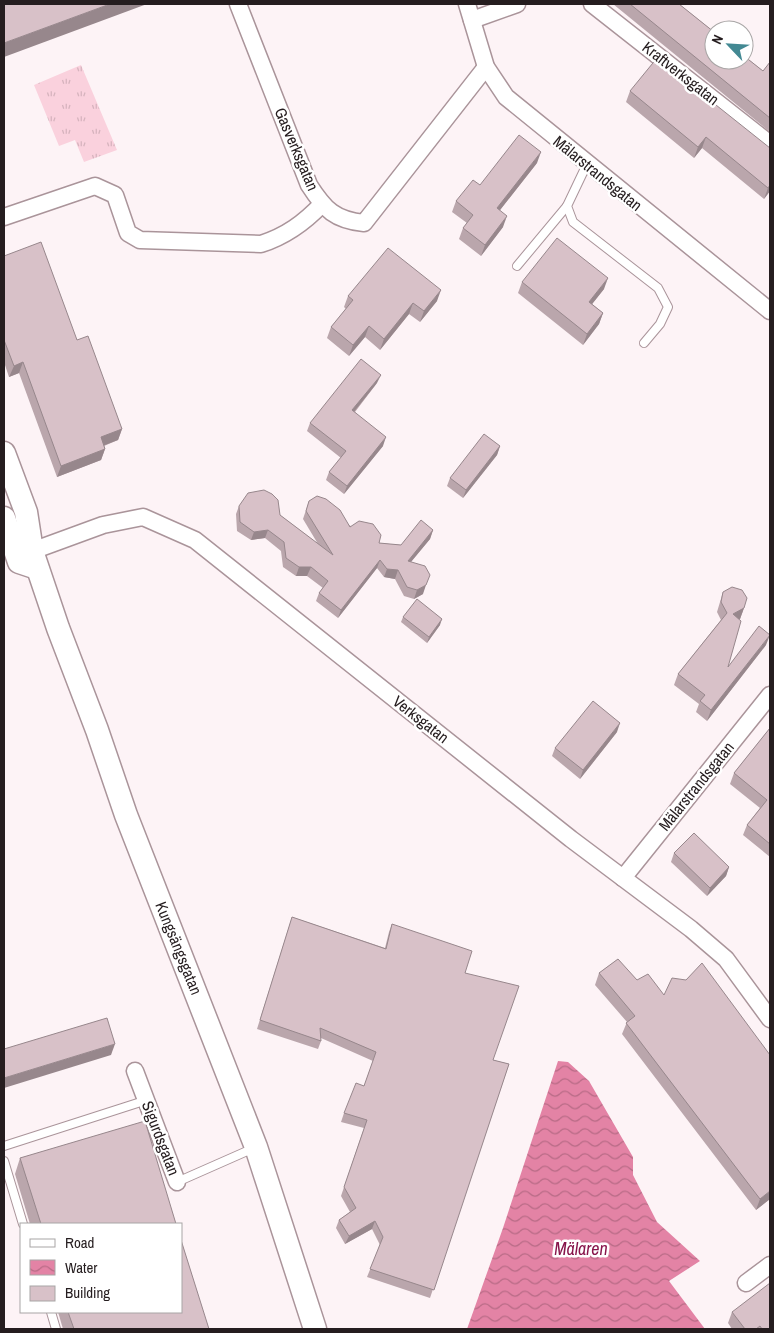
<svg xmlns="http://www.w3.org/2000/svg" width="774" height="1333" font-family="'Archivo Narrow',sans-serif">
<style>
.grass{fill:url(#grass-tufts)}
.water{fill:url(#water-waves)}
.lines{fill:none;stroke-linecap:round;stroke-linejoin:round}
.service-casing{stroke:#aa949a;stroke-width:10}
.minor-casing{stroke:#aa949a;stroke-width:19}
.secondary-casing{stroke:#aa949a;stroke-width:25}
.service{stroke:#fff;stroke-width:8}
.minor{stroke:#fff;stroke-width:16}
.secondary{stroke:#fff;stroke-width:22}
.wall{fill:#baa6ac}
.shaded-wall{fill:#97878c}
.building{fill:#d8c1c8;stroke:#97878c}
.labels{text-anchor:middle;stroke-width:5;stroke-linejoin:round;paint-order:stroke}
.street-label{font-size:16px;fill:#251d1f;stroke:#fff}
.water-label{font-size:18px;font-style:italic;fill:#87154b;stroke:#fff}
</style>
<defs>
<pattern id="grass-tufts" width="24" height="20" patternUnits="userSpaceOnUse" patternTransform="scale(1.25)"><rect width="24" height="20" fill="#fad1dd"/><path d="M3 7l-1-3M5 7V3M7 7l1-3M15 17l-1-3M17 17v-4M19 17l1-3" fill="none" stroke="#d6b3bd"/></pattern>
<pattern id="water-waves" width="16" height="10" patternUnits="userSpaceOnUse" patternTransform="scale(1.25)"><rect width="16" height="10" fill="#e383a5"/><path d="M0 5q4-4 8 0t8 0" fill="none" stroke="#b86b86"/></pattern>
</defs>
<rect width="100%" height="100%" fill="#fdf3f6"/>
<path class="grass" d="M81 65 117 150 84 162 75 140 59 146 34 85Z"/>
<path class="water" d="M558 1061 568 1062 589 1081 633 1157V1175L657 1222 700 1261 669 1281 705 1329H467L503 1228Z"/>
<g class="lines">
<g class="service-casing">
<g id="service">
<path d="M587 164 567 206 573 222 658 288 668 307 660 324 644 343"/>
<path d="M517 266 567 206"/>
<path d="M4 1146 147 1100"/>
<path d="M4 1161 23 1224"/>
<path d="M177 1182 254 1148"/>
<path d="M51 1312 56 1329"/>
</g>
</g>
<g class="minor-casing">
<g id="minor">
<path d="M238 4 309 185C325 210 335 220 364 223L486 67"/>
<path d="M467 4 486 67 506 97 770 311"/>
<path d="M592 4 770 144"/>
<path d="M472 20 517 4"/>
<path d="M4 217 95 186 115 195 128 233 140 240 261 244C286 236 304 223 322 204"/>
<path d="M32 551 103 525 143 517 195 540 571 839 691 929 726 959 770 1019"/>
<path d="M623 878 770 695"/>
<path d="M135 1071 177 1182"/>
<path d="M746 1283 770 1265"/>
</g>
</g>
<g class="secondary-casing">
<g id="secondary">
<path d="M4 453 26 512 32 551 58 628 97 730 126 815 256 1147 315 1329"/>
<path d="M4 518 19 562 37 568"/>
</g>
</g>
<use href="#service" class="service"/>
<use href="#minor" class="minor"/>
<use href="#secondary" class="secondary"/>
</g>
<g class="wall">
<path d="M613 4H679L763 71 770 62V132Z"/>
<path d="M630 91 770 148V191L764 199 702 148 694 158 626 102Z"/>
<path d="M537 163 500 210 503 227 481 256 459 239 463 228 467 223 452 212 456 201 480 185Z"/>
<path d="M4 256 77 340 122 429 118 440 104 446 105 449 101 460 57 477 19 373 9 377 4 362Z"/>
<path d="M522 282 604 289 592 304 603 313 599 324 583 345 518 293Z"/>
<path d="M348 296 437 301 420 322 409 314 380 350 365 337 349 356 327 338 331 327 346 309 344 307Z"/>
<path d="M377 383 355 412 383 446 344 494 326 480 329 472 341 458 307 431 310 423Z"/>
<path d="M500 446 497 455 463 498 447 486 450 478Z"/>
<path d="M309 501 379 543 401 545 433 530 430 539 411 562 423 594 414 599 404 596 395 579 384 577 377 568 338 618 316 601 319 593 323 588 307 576H296L283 567 281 551 265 538 251 540 237 531 236 514 239 506 280 515 318 544 303 519Z"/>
<path d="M723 592 744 608 740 619H739L728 667 766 645 707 721 696 712 699 704 674 685 678 674 721 620 717 612Z"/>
<path d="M403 617 440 625 427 643 401 622Z"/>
<path d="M770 728V857L743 835 747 825 760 808 730 784 734 773Z"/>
<path d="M617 732 580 779 552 756 555 748Z"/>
<path d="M674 853 729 867 726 876 707 896 671 862Z"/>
<path d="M292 917 385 948 389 932 392 924 465 973 493 1060 509 1064 430 1298 367 1277 380 1245 372 1229 345 1244 336 1228 339 1220 350 1212 341 1196 364 1128 341 1122 344 1113 364 1086 373 1061 321 1038V1041L318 1049 257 1029Z"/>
<path d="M618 959 770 1199 756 1210 622 1034 627 1022 595 985 599 973Z"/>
<path d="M20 1158 176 1224H30L15 1174Z"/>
<path d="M58 1312H181L209 1329H63Z"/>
<path d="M732 1312 770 1329H732L728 1323Z"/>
</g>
<g class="shaded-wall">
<path d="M110 4H147L4 57V43Z"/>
<path d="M706 137 702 148 694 158 698 147Z"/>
<path d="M541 152 537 163 493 219 497 208Z"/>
<path d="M770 185V191L764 199 768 188Z"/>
<path d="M507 216 503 227 481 256 485 245Z"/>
<path d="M608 278 604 289 585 313 589 302Z"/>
<path d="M441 290 437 301 420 322 424 311Z"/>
<path d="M413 303 409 314 380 350 384 339Z"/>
<path d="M603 313 599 324 583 345 587 334Z"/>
<path d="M369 326 365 337 349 356 353 345Z"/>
<path d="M23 362 19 373 9 377 14 366Z"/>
<path d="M381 375 377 383 349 418 352 410Z"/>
<path d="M122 429 118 440 97 448 101 437Z"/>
<path d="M386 437 383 446 344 494 347 486Z"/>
<path d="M500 446 497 455 463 498 466 490Z"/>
<path d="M105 449 101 460 57 477 61 466Z"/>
<path d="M268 530 265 538 251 540 254 532Z"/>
<path d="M433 530 430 539 405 569 408 561Z"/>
<path d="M380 560 377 568 338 618 341 610Z"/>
<path d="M299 567H311L307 576H296Z"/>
<path d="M387 569 398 570 395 579 384 577Z"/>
<path d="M426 585 423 594 414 599 417 590Z"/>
<path d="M744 608 740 619 729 625 733 614Z"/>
<path d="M442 619 440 625 427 643 429 637Z"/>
<path d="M770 635 766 645 707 721 711 710Z"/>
<path d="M620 723 617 732 580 779 583 770Z"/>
<path d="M729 867 726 876 707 896 710 888Z"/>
<path d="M115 1044 111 1055 4 1088V1078Z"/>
<path d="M770 1191V1199L756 1210 760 1199Z"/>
<path d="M375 1221 372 1229 345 1244 349 1236Z"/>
</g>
<g class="building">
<path d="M4 4H110L4 43Z"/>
<path d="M630 4H679L714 32V60H744V56L763 71 770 62V118Z"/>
<path d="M657 58 770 148V185L768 188 706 137 698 147 630 91Z"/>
<path d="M519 135 541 152 497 208 507 216 485 245 463 228 473 215 456 201 473 180 480 185Z"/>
<path d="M557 238 608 278 589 302 603 313 587 334 522 282Z"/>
<path d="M41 242 77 340 88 336 122 429 101 437 105 449 61 466 23 362 14 366 4 340V256Z"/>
<path d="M388 248 441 290 424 311 413 303 384 339 369 326 353 345 331 327 353 300 348 296Z"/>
<path d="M361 359 381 375 352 410 386 437 347 486 329 472 346 451 310 423Z"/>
<path d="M484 434 500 446 466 490 450 478Z"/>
<path d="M264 490 272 494 278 500 280 515 333 555 306 511 309 501 317 496 326 499 340 510 350 527 359 521 373 524 381 535 379 543 401 545 421 520 433 530 408 561 425 566 430 575 426 585 417 590 407 587 398 570 387 569 380 560 341 610 319 593 328 581 311 567H299L286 558 284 542 268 530 254 532 240 522 239 506 248 493Z"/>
<path d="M732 587 742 590 747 598 744 608 733 614 741 621 728 667 759 626 770 635 711 710 700 701 705 695 678 674 727 613 721 602 723 592Z"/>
<path d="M417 599 442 619 429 637 403 617Z"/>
<path d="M593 701 620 723 583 770 555 748Z"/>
<path d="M770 728V844L747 825 767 800 734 773Z"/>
<path d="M694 833 729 867 710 888 674 853Z"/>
<path d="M292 917 386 949 392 924 472 951 465 973 519 986 493 1060 509 1064 434 1290 370 1269 383 1237 375 1221 349 1236 339 1220 356 1208 344 1187 367 1120 344 1113 356 1083 364 1086 376 1052 320 1028 321 1041 260 1020Z"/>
<path d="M618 959 637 980 648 974 664 995 672 978 686 980 702 963 770 1055V1191L760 1199 626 1023 635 1016 599 973Z"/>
<path d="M107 1018 115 1044 4 1078V1049Z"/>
<path d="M145 1121 176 1224H41L20 1158Z"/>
<path d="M181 1240 209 1329H74L68 1312H181Z"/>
<path d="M770 1283V1329H762L760 1326 756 1329H745L732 1312Z"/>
</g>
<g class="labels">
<g class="street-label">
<text transform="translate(681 73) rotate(38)" y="6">Kraftverksgatan</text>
<text transform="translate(297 149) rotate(67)" y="6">Gasverksgatan</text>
<text transform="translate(598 173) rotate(39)" y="6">Mälarstrandsgatan</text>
<text transform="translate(421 719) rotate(38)" y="6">Verksgatan</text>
<text transform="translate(696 786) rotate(-51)" y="6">Mälarstrandsgatan</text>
<text transform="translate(179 948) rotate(68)" y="6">Kungsängsgatan</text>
<text transform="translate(161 1138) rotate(69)" y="6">Sigurdsgatan</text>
</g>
<g class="water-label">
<text x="581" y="1255">Mälaren</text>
</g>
</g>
<rect width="774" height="1333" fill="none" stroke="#251d1f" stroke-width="10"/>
<rect x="20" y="1223" width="162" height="90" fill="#ffffff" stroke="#a8a5a5"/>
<rect x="30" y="1239" width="25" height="8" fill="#ffffff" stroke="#a8a5a5"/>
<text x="65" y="1248" font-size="15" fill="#251d1f">Road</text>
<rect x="30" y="1260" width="25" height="15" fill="url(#water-waves)" stroke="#a8a5a5"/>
<text x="65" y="1273" font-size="15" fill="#251d1f">Water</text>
<rect x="30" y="1286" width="25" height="15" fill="#d8c1c8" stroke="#a8a5a5"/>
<text x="65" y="1298" font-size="15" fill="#251d1f">Building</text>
<g transform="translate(729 45) rotate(295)"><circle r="24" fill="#ffffff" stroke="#a8a5a5"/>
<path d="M0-4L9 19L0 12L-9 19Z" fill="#438993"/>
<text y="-8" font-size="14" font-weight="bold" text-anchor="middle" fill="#251d1f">N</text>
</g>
</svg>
